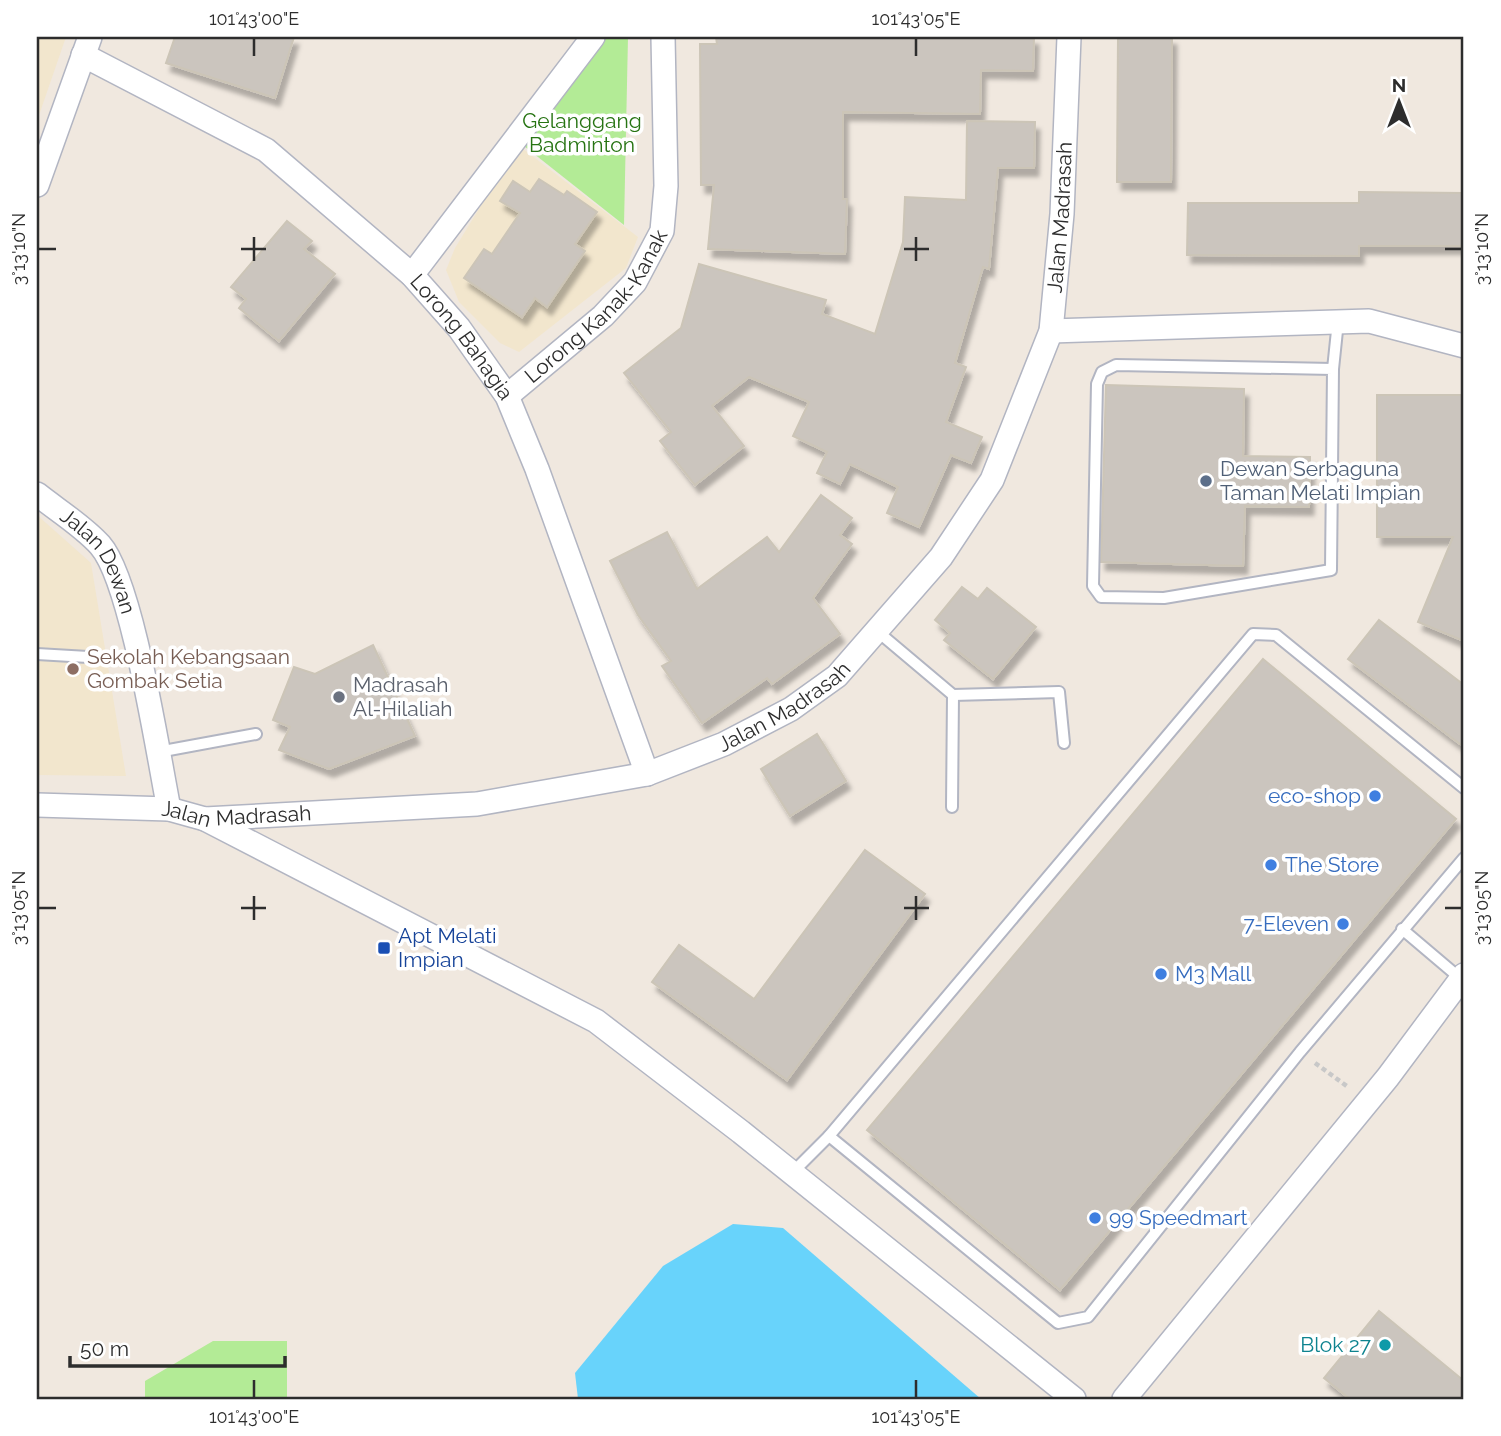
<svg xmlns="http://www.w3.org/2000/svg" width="1501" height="1436" font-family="Raleway,sans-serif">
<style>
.education{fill:#f2e6cd}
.green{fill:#b3eb96}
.water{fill:#68d3fb}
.building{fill:#cbc5be;stroke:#ccc5b7;stroke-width:2;filter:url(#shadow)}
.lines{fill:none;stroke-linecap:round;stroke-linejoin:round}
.service-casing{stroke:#b2b5c2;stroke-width:14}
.minor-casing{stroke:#b2b5c2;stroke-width:26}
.path{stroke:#c8c8c8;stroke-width:4.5;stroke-dasharray:5 3.5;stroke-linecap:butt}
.service{stroke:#fff;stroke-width:10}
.minor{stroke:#fff;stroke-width:23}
.ticks{fill:none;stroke:#2d2d2d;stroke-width:2.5}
.service-dot{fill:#5c6f8a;stroke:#fff;stroke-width:2.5}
.education-dot{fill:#8d6e63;stroke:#fff;stroke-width:2.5}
.worship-dot{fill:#6b7280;stroke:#fff;stroke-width:2.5}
.shop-dot{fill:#3f7fe0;stroke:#fff;stroke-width:2.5}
.transit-dot{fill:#1a4fb4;stroke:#fff;stroke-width:2.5}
.culture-dot{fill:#0f9aa8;stroke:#fff;stroke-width:2.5}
.labels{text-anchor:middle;stroke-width:7;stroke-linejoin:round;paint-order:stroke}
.park-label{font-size:21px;fill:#277413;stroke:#fff}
.street-label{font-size:21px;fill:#2d2d2d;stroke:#fff}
.service-label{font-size:21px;fill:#4e5e75;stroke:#fff;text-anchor:start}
.education-label{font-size:21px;fill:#785e54;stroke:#fff;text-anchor:start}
.worship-label{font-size:21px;fill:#5b616d;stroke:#fff;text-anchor:start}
.shop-label{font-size:21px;fill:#366cbe;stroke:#fff;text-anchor:start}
.transit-label{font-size:21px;fill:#164399;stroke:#fff;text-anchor:start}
.culture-label{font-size:21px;fill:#0d838f;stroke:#fff;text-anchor:end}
.neatline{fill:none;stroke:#2d2d2d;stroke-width:2.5}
.ticks-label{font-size:18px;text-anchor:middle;fill:#2d2d2d}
</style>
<defs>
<filter id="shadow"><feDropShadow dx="4.5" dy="8" stdDeviation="2" flood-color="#0004"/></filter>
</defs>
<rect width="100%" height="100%" fill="#f0e8df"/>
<g class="education">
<path d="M37 37H66L37 121Z"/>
<path d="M518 145 638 237 626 268 519 352 500 343 459 302 446 270 455 248Z"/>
<path d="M37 515 91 563 126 776 37 775Z"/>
</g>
<g class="green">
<path d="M600 37H628L624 225 519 142Z"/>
<path d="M213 1341H287V1399H145V1381Z"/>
</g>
<path class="water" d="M733 1224 783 1228 981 1399H578L575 1373 663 1266Z"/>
<g class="building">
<path d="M175 37H294L275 98 166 63Z"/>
<path d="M716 37H1034L1033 71 981 70 980 114 843 112V199H847L845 254 708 249 714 185H701L700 44H717Z"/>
<path d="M1118 37H1172L1171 182H1117Z"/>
<path d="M967 121 1035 122 1034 168H998L989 269 983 267 955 363 966 367 946 422 982 437 971 463 951 455 919 527 887 513 898 487 850 464 840 484 817 473 827 452 793 436 809 402 749 377 712 406 744 446 695 485 660 441 671 432 624 373 681 328 699 264 826 300 822 314 875 334 903 242 905 197 966 200Z"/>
<path d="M539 179 564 195 567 191 597 212 575 244 585 251 547 307 535 298 522 317 464 278 484 249 492 254 520 213 500 201 513 181 530 192Z"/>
<path d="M1359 192 1464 193V246H1359V256L1187 255 1188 203H1359Z"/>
<path d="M287 221 312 241 304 249 335 274 279 341 239 308 246 299 231 287Z"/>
<path d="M1106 385 1244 389 1243 456 1310 457 1309 507 1245 506 1243 566 1101 562Z"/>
<path d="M1377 395H1464V641L1418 622 1453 537H1377Z"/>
<path d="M821 495 852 518 840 535 852 544 813 598 840 634 772 684 767 678 702 723 662 666 671 661 638 615 610 561 667 532 697 589 767 537 779 552Z"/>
<path d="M962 587 978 599 987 588 1036 627 993 679 944 640 950 633 935 620Z"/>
<path d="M1379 620 1464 685V747L1348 659Z"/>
<path d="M373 645 415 736 329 769 279 750 290 727 273 720 294 667 315 674Z"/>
<path d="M1263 659 1456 819 1060 1290 867 1130Z"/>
<path d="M817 734 846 781 790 816 761 769Z"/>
<path d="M865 850 925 894 787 1080 652 982 679 945 754 999Z"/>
<path d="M1379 1311 1464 1381V1399H1350L1324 1378Z"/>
</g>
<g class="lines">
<g class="service-casing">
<g id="service">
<path d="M1333 369 1116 365 1102 372 1097 384 1093 586 1101 597 1164 598 1331 570 1333 369 1338 321"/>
<path d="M877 631 953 695 952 807"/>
<path d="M37 654 139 660"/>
<path d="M953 695 1059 692 1064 743"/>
<path d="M158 752 256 734"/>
<path d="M1402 929 1461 979"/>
<path d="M829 1136 1058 1323 1088 1317 1300 1052 1464 858"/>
<path d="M793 1172 829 1136 1253 634 1276 635 1464 788"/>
</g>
</g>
<g class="minor-casing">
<g id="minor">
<path id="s1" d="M83 55 266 150 412 275 459 328 507 396 537 469 647 774"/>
<path d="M37 185 90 37"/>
<path d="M412 275 593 37"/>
<path d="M1051 331 1369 321 1464 346"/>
<path id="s2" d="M507 396 603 316 635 282 662 231 666 186 663 37"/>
<path id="s3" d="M37 494C57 510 83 526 100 545 132 581 158 754 169 809"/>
<path id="s4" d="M37 805 169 809 205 819 477 804 647 774 724 744 791 709 837 676 941 557 992 480 1051 331 1062 214 1069 37"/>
<path d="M205 819 596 1021 741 1132 1074 1399"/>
<path d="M1124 1399 1388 1077 1464 975"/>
</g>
</g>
<path class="path" d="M1315 1063 1348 1087"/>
<use href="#service" class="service"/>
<use href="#minor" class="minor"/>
</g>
<path class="ticks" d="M254 38V56M916 38V56M254 237V261M916 237V261M38 249H56M241 249H266M904 249H929M1445 249H1462M254 896V920M916 896V920M38 908H56M241 908H266M904 908H929M1445 908H1462M254 1380V1398M916 1380V1398"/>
<circle class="service-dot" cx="1206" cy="481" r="7"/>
<circle class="education-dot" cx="73" cy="669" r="7"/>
<circle class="worship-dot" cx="339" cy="697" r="7"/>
<g class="shop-dot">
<circle cx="1375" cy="796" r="7"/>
<circle cx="1271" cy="865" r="7"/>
<circle cx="1343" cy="924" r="7"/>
<circle cx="1161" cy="974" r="7"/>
<circle cx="1095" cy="1218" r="7"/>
</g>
<rect class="transit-dot" x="377" y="941" width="14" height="14" rx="3.5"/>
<circle class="culture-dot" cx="1385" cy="1345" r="7"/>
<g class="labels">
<g class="park-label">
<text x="582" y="128">Gelanggang<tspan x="582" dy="24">Badminton</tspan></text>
</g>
<g class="street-label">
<text dy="7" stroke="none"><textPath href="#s4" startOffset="1354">Jalan Madrasah</textPath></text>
<text dy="7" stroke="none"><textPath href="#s2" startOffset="128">Lorong Kanak-Kanak</textPath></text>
<text dy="7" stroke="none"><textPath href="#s1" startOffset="478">Lorong Bahagia</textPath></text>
<text dy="7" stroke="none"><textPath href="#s3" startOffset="94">Jalan Dewan</textPath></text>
<text dy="7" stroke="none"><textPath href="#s4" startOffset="768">Jalan Madrasah</textPath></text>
<text dy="7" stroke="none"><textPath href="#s4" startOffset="200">Jalan Madrasah</textPath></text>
</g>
<g class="service-label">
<text x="1220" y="476">Dewan Serbaguna<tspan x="1220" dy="24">Taman Melati Impian</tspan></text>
</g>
<g class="education-label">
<text x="87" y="664">Sekolah Kebangsaan<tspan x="87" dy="24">Gombak Setia</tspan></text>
</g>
<g class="worship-label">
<text x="353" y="692">Madrasah<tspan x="353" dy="24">Al-Hilaliah</tspan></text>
</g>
<g class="shop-label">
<text x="1361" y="803" text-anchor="end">eco-shop</text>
<text x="1285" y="872">The Store</text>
<text x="1329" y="931" text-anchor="end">7-Eleven</text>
<text x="1175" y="981">M3 Mall</text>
<text x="1109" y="1225">99 Speedmart</text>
</g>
<g class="transit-label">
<text x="398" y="943">Apt Melati<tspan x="398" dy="24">Impian</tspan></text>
</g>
<g class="culture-label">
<text x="1371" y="1352">Blok 27</text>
</g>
</g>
<rect width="1501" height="1436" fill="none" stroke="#ffffff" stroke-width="77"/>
<g transform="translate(1399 102)" stroke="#ffffff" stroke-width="5" paint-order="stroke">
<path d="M0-5L12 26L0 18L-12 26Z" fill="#2d2d2d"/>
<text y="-10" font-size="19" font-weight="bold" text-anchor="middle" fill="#2d2d2d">N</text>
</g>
<path d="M70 1356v10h215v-10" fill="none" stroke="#2d2d2d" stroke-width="3.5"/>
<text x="80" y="1356" font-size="21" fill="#2d2d2d" stroke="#ffffff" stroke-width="5" paint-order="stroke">50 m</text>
<rect x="38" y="38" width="1424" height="1360" class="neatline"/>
<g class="ticks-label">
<text x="254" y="25">101°43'00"E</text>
<text x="916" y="25">101°43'05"E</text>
<text transform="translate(19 249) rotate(-90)" y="6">3°13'10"N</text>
<text transform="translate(1482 249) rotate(-90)" y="6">3°13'10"N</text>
<text transform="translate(19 908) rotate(-90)" y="6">3°13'05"N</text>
<text transform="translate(1482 908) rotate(-90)" y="6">3°13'05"N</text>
<text x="254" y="1423">101°43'00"E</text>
<text x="916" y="1423">101°43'05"E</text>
</g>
</svg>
